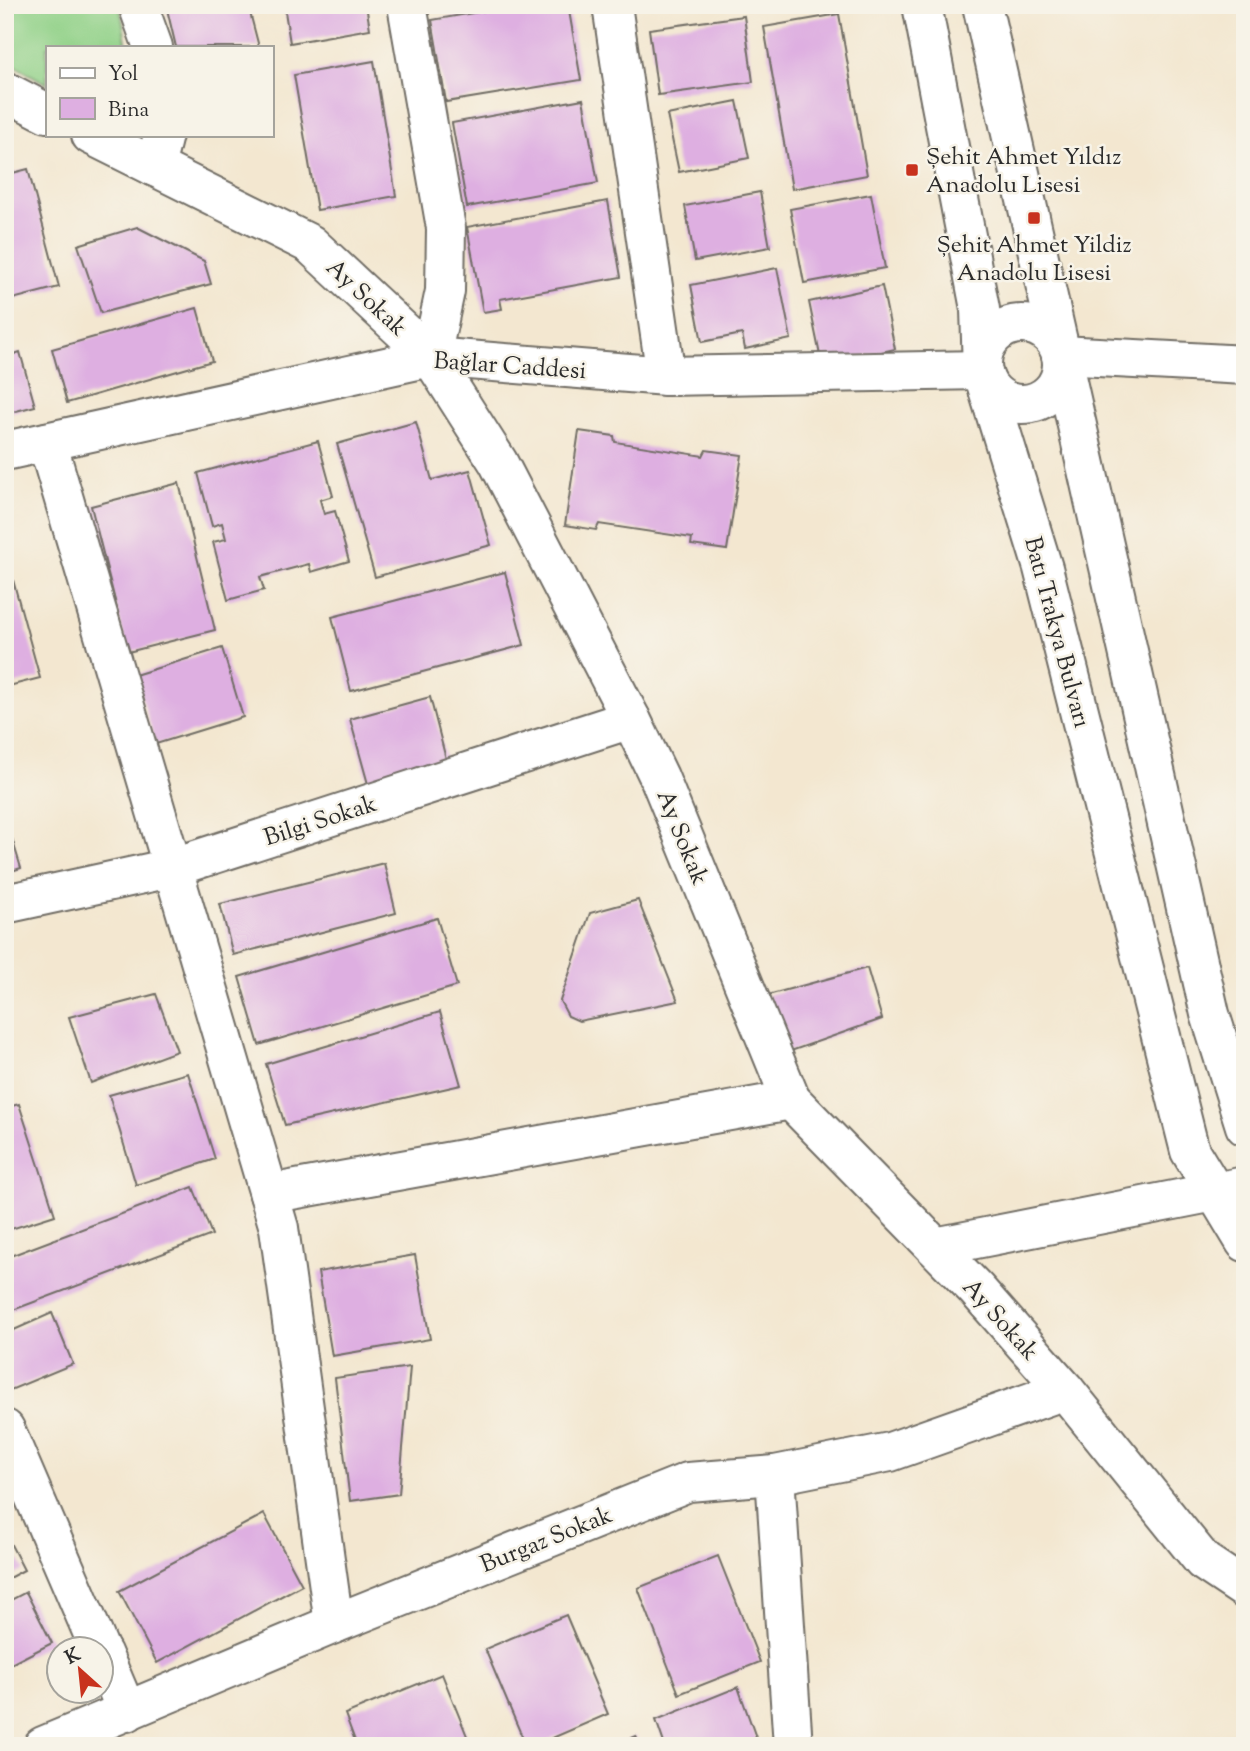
<svg xmlns="http://www.w3.org/2000/svg" width="1250" height="1751" font-family="'Sorts Mill Goudy',serif">
<style>
.green{fill:#91d188;stroke:#5e7e5a;stroke-width:2}
.building{fill:#deafe1}
.lines{fill:none;stroke-linecap:round;stroke-linejoin:round}
.minor-casing{stroke:#716d65;stroke-width:42}
.major-casing{stroke:#716d65;stroke-width:42}
.minor{stroke:#fff;stroke-width:38}
.major{stroke:#fff;stroke-width:38}
.poi-dot{fill:#c8321e;stroke:#f7f3e8;stroke-width:2.5}
.labels{text-anchor:middle;stroke-width:5;stroke-linejoin:round;paint-order:stroke}
.poi-label{font-size:24px;fill:#2b2b2b;stroke:#f7f3e8;text-anchor:start}
.street-label{font-size:24px;fill:#2b2b2b;stroke:#f7f3e8}
</style>
<rect width="100%" height="100%" fill="#f7f3e8"/>
<filter id="ink" filterUnits="userSpaceOnUse"><feTurbulence type="fractalNoise" baseFrequency=".0143" numOctaves="2"/><feDisplacementMap in="SourceGraphic" scale="14" xChannelSelector="R" yChannelSelector="G"/><feConvolveMatrix kernelMatrix="1 2 1 2 8 2 1 2 1" color-interpolation-filters="sRGB"/></filter>
<filter id="wash" filterUnits="userSpaceOnUse"><feTurbulence type="fractalNoise" baseFrequency=".00686" numOctaves="4" result="noise"/><feDisplacementMap in="SourceGraphic" scale="28" xChannelSelector="R" yChannelSelector="G"/><feGaussianBlur stdDeviation="1.57" result="paint"/><feColorMatrix in="noise" values="0 0 0 0 0 0 0 0 0 0 0 0 0 0 0 0 0 1.4 0 .05"/><feComposite in="paint" operator="in"/></filter>
<g filter="url(#wash)">
<rect width="100%" height="100%" fill="#f3e7d0"/>
<path class="green" d="M5 5H120L127 47H47V84L5 60Z"/>
<g id="blocks">
<g class="building">
<path d="M166 5H248L259 47H176Z"/>
<path d="M284 5H366L370 29 290 43Z"/>
<path d="M520 5H568L581 80 446 102 432 20Z"/>
<path d="M839 14 867 175 792 189 764 27Z"/>
<path d="M744 16 753 82 658 95 649 29Z"/>
<path d="M374 61 396 196 317 210 294 75Z"/>
<path d="M583 99 598 183 467 207 452 123Z"/>
<path d="M737 101 749 158 679 172 667 115Z"/>
<path d="M28 169 59 287 5 301V175Z"/>
<path d="M760 192 770 247 695 261 685 206Z"/>
<path d="M871 194 885 268 804 283 790 209Z"/>
<path d="M608 201 621 277 500 299 502 309 483 312 467 227Z"/>
<path d="M137 227 204 261 211 284 101 313 78 245Z"/>
<path d="M777 268 791 339 745 349 742 334 702 342 691 285Z"/>
<path d="M882 286 895 349 822 365 809 302Z"/>
<path d="M197 308 212 361 67 403 52 349Z"/>
<path d="M20 352 35 406 5 414V357Z"/>
<path d="M416 422 432 480 470 470 491 545 375 577 337 444Z"/>
<path d="M579 431 614 436 615 442 703 456 706 450 742 455 727 550 691 545 692 538 599 524 596 530 565 525Z"/>
<path d="M318 441 333 496 320 500 324 514 335 511 349 561 311 572 309 564 260 577 264 590 228 600 213 542 226 539 222 523 212 526 198 473Z"/>
<path d="M179 483 215 630 128 652 91 506Z"/>
<path d="M5 551 40 678 5 687Z"/>
<path d="M505 572 524 645 351 691 332 617Z"/>
<path d="M222 648 243 717 156 744 135 675Z"/>
<path d="M430 697 447 763 368 784 350 719Z"/>
<path d="M8 825 21 868 5 873V826Z"/>
<path d="M384 863 396 913 233 955 220 904Z"/>
<path d="M638 900 678 1001 579 1021 568 1016 560 1001 590 913Z"/>
<path d="M437 918 457 986 259 1045 239 977Z"/>
<path d="M867 968 882 1019 788 1052 768 995Z"/>
<path d="M156 994 177 1051 91 1083 69 1017Z"/>
<path d="M440 1012 461 1085 285 1125 266 1064Z"/>
<path d="M188 1073 215 1159 136 1185 109 1095Z"/>
<path d="M19 1104 55 1215 5 1231V1108Z"/>
<path d="M193 1187 212 1235 5 1313V1258Z"/>
<path d="M415 1255 430 1339 332 1356 318 1272Z"/>
<path d="M52 1313 73 1364 8 1391 5 1384V1334Z"/>
<path d="M410 1367 399 1494 350 1501 335 1378Z"/>
<path d="M264 1514 302 1585 157 1663 119 1591Z"/>
<path d="M5 1533 24 1570 5 1580Z"/>
<path d="M718 1556 760 1662 679 1694 638 1588Z"/>
<path d="M26 1592 52 1643 5 1667V1603Z"/>
<path d="M566 1615 608 1714 534 1746H526L485 1649Z"/>
<path d="M442 1674 471 1746H357L345 1714Z"/>
<path d="M738 1687 759 1746H665L656 1720Z"/>
<path d="M636 1736 640 1746H614Z"/>
</g>
</g>
</g>
<g filter="url(#ink)">
<use href="#blocks" fill-opacity="0" stroke="#716d65" stroke-width="2"/>
<g class="lines">
<g class="minor-casing">
<g id="minor">
<path d="M138 5 153 47"/>
<path d="M407 5 446 228 445 291 431 357"/>
<path d="M612 5 666 376"/>
<path d="M5 91 47 113"/>
<path d="M91 135 310 244 431 357 498 462 631 719 659 777 791 1100 976 1289 1065 1390 1203 1561 1245 1589"/>
<path d="M155 167 163 135"/>
<path d="M1061 355 1245 365"/>
<path d="M47 442 279 1228 334 1624"/>
<path d="M5 451 431 357 666 376 982 370"/>
<path d="M5 904 171 868 631 719"/>
<path d="M269 1194 791 1100"/>
<path d="M935 1247 1245 1186"/>
<path d="M5 1429 100 1650"/>
<path d="M775 1475 793 1746"/>
<path d="M102 1653 127 1712"/>
<path d="M43 1746 334 1624 688 1482 775 1475 890 1452 1065 1390"/>
</g>
</g>
<g class="major-casing">
<g id="major">
<path d="M922 5 980 309 982 370 1043 568 1190 1151 1245 1242"/>
<path d="M982 5 1210 1014 1245 1126"/>
<circle cx="1022" cy="364" r="40"/>
</g>
</g>
<use href="#minor" class="minor"/>
<use href="#major" class="major"/>
</g>
</g>
<g class="poi-dot">
<rect x="905" y="163" width="14" height="14" rx="3.5"/>
<rect x="1027" y="211" width="14" height="14" rx="3.5"/>
</g>
<g class="labels">
<g class="poi-label">
<text x="926" y="164">Şehit Ahmet Yıldız<tspan x="926" dy="28">Anadolu Lisesi</tspan></text>
<text x="1034" y="252" text-anchor="middle">Şehit Ahmet Yildiz<tspan x="1034" dy="28">Anadolu Lisesi</tspan></text>
</g>
<g class="street-label">
<text transform="translate(367 297) rotate(43)" y="8">Ay Sokak</text>
<text transform="translate(510 365) rotate(4)" y="8">Bağlar Caddesi</text>
<text transform="translate(1058 632) rotate(75)" y="8">Batı Trakya Bulvarı</text>
<text transform="translate(320 820) rotate(-18)" y="8">Bilgi Sokak</text>
<text transform="translate(683 837) rotate(68)" y="8">Ay Sokak</text>
<text transform="translate(1001 1319) rotate(48)" y="8">Ay Sokak</text>
<text transform="translate(546 1539) rotate(-22)" y="8">Burgaz Sokak</text>
</g>
</g>
<rect width="1250" height="1751" fill="none" stroke="#f7f3e8" stroke-width="28"/>
<rect x="46" y="46" width="228" height="91" fill="#f7f3e8" stroke="#a5a39c" stroke-width="2"/>
<rect x="60" y="68" width="35" height="10" fill="#ffffff" stroke="#a5a39c" stroke-width="2"/>
<text x="108" y="80" font-size="21" fill="#2b2b2b">Yol</text>
<rect x="60" y="98" width="35" height="21" fill="#deafe1" stroke="#a5a39c" stroke-width="2"/>
<text x="108" y="116" font-size="21" fill="#2b2b2b">Bina</text>
<g transform="translate(80 1670) rotate(333)"><circle r="33" fill="#f7f3e8" stroke="#a5a39c" stroke-width="2"/>
<path d="M0-5L12 26L0 18L-12 26Z" fill="#c8321e"/>
<text y="-10" font-size="19" font-weight="bold" text-anchor="middle" fill="#2b2b2b">K</text>
</g>
</svg>
